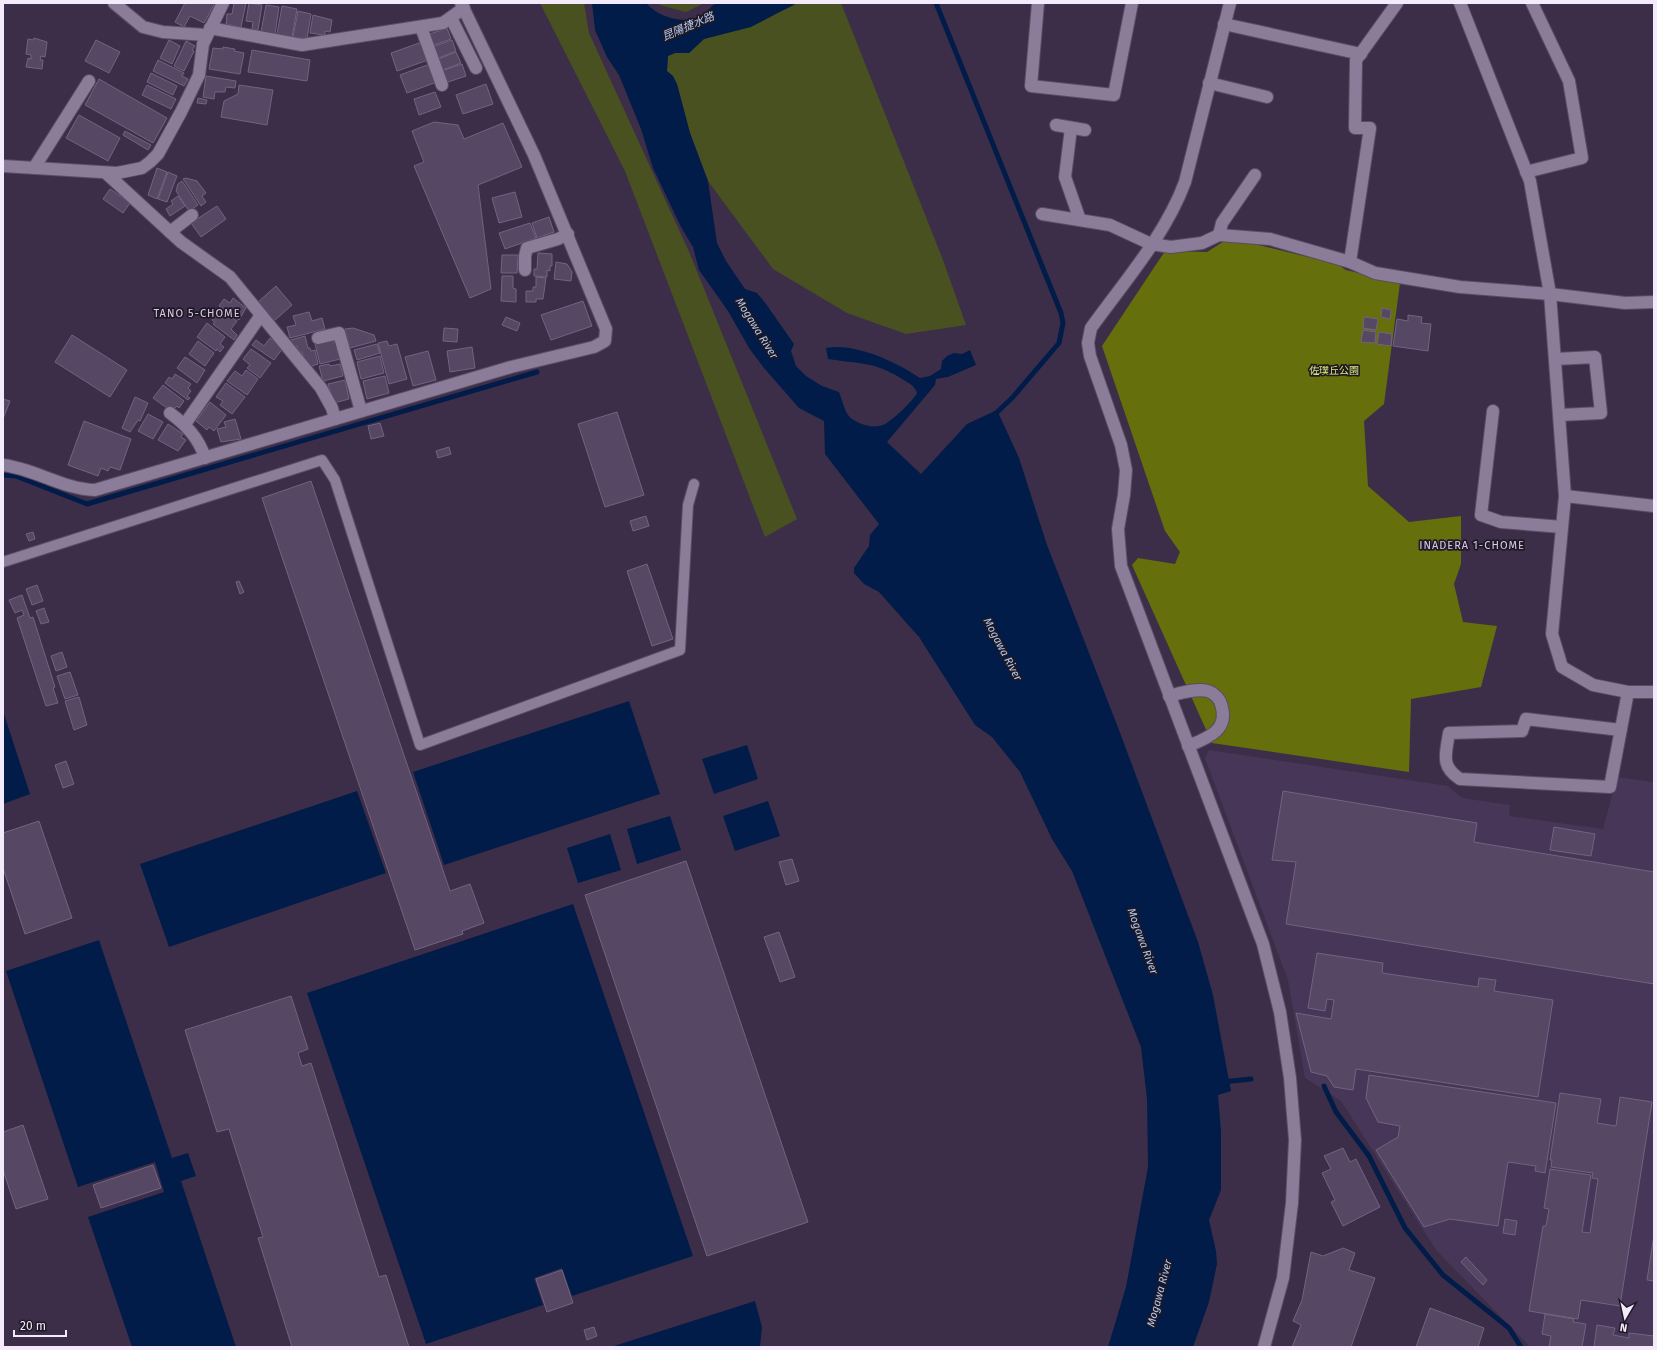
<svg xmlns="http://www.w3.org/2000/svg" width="1657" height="1350" font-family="'Fira Sans','Noto Sans JP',sans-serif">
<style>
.built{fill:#473657}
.green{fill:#4a5120}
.forest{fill:#656f0b}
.water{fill:#011c49}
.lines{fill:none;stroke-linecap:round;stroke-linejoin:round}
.stream{stroke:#011c49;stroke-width:5}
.building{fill:#564864;stroke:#726381}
.service-casing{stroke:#594d64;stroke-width:12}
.minor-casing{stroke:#594d64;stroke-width:14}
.tertiary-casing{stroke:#594d64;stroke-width:14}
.service{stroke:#8b7c9a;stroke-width:10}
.minor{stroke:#8b7c9a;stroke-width:12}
.tertiary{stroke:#8b7c9a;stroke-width:12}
.labels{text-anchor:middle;stroke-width:3.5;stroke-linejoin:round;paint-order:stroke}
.park-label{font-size:10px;fill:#dbec76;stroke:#1f1925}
.water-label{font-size:11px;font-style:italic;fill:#b2c9ee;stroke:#1f1925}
.neighbourhood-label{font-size:11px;letter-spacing:1px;fill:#dbcaec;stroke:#1f1925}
</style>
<rect width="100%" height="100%" fill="#3c2e48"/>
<path class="built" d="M1209 750 1448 786 1462 798 1510 805 1509 816 1603 829 1617 777 1653 782 1654 774V1347H1530L1436 1250 1341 1101 1305 1078 1288 980 1205 758Z"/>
<g class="green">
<path d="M540 3H584L589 33 690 254 797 519 765 537 625 171Z"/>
<path d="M659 3H704L686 12 660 5Z"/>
<path d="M797 3H841L943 260 966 325 906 334 847 313 773 269 708 181 690 133 677 84 667 71 668 56 675 53H689L704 39 789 8Z"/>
</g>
<path class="forest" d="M1229 238 1337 264 1346 270 1400 283 1384 404 1364 421 1368 486 1409 522 1461 516V564L1454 584 1463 622 1497 626 1481 687 1411 699 1409 772 1212 743 1132 565 1138 558 1175 564 1180 552 1165 531 1102 346 1165 251 1207 252Z"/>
<g class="water">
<path d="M592 3H646C659 18 687 26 704 14 708 11 711 6 716 3H797L751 27 704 39 689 53H675L668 56 667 71 673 76 677 84 690 133 708 181 717 243 726 261 745 289 757 293 766 304 794 344 791 351 796 366 806 376 822 386 839 392C842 399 844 409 848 415 855 424 873 429 883 425 891 422 913 401 917 393 914 385 910 384 902 379 874 361 859 364 828 359L826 348C854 342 897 362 920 378L930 376 941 369 942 361 947 356 954 353 962 354 970 350 976 365 948 377 936 379 935 385 887 442 921 474 967 424 997 410 1019 458 1047 545 1119 730 1198 942 1213 995 1231 1091 1218 1095 1221 1131V1190L1209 1220 1216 1251 1217 1264 1209 1302 1193 1347H1108L1126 1287 1148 1167 1147 1099 1141 1047 1072 871 1052 839 1020 772 992 737 975 725 919 637 879 592 864 584 854 573V568L869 546 870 535 879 524 825 454 824 421 799 408 764 368 749 348 728 311 699 270 693 247 681 227 653 168 641 129 619 75 607 57 595 30Z"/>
<path d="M629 701 660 794 444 865 413 772Z"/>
<path d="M3 711 30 794 3 804Z"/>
<path d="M747 745 758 779 714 794 702 759Z"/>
<path d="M357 791 386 873 169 947 140 864Z"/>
<path d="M768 801 780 836 735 851 723 816Z"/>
<path d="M670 816 681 850 637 864 627 829Z"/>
<path d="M610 834 621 870 578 883 567 848Z"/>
<path d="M573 904 693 1256 572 1296 562 1268 534 1278 543 1305 426 1344 307 993Z"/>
<path d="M99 940 172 1158 188 1153 196 1176 181 1181 236 1347H132L88 1217 164 1192 155 1162 78 1187 6 971Z"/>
<path d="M755 1301 762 1327 760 1347H611Z"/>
</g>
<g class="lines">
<g class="stream">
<path d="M936 3 1061 313 1063 323 1059 343 1012 398 993 416"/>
<path d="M3 475 16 476 87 504 537 372"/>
<path d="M1222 1082 1251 1079"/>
<path d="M1324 1086 1336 1112 1369 1156 1405 1228 1443 1275 1509 1328 1521 1347"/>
</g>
</g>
<g class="building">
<path d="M185 3H215L204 23 190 16 184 27 175 22Z"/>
<path d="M234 3H246L241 27 226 24 227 14H232Z"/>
<path d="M249 3 262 5 258 30 252 29 253 22 246 21Z"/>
<path d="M266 5 279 7 275 34 261 32Z"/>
<path d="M282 6 297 9 292 37 277 34Z"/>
<path d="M298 11 311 14 307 39 293 37Z"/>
<path d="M313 15 332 20 330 32 325 31V35L310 33Z"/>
<path d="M447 28 451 39 431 46 427 35Z"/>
<path d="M34 38 47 42 45 57 41 56 40 60H43L42 69 26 67 28 58 31 59V55L26 54 28 39 33 40Z"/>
<path d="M96 40 120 52 109 73 85 61Z"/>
<path d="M169 40 180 46 172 64 160 58Z"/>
<path d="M452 40 456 51 436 59 432 47Z"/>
<path d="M186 41 195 46 192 50 194 51 184 71 174 66Z"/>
<path d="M422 42 428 60 397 71 391 53Z"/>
<path d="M223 47 235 49 234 51 244 53 240 74 209 69 213 48 223 49Z"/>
<path d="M252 50 310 60 307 81 248 72Z"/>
<path d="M456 52 461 63 440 71 436 60Z"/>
<path d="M158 60 184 73 182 76 188 79 184 86 153 71Z"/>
<path d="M430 64 437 82 407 93 400 75Z"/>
<path d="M462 64 466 76 445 83 441 71Z"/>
<path d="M151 73 177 86 173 95 147 82Z"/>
<path d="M206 76 236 81 235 88 226 87 225 92H215L214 99 203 97Z"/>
<path d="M99 79 167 118 153 143 85 105Z"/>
<path d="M486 84 493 104 463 114 456 95Z"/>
<path d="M147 85 176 99 171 109 142 95Z"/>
<path d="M239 85 273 90 267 125 221 117 224 101 238 94Z"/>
<path d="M435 92 441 107 419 115 414 99Z"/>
<path d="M198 98 207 100 206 104 197 103Z"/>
<path d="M79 115 120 138 108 161 66 138Z"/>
<path d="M434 122 458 125 464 139 503 123 522 167 478 185 491 289 470 298 414 166 424 162 412 131Z"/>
<path d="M125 131 151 145 148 150 123 135Z"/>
<path d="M157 168 167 172 157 199 148 195Z"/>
<path d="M168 172 177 176 167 202 158 199Z"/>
<path d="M186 178 197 181 206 193 202 196 206 202 201 206 183 179Z"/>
<path d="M182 181 198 205 189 211 176 191 178 184Z"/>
<path d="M110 189 130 203 123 213 103 199Z"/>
<path d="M515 192 522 217 499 223 492 198Z"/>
<path d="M178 196 185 206 170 216 166 209 173 204 171 201Z"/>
<path d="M217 206 226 219 201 237 191 223Z"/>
<path d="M549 217 554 232 537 238 532 223Z"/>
<path d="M530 223 536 238 505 249 499 233Z"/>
<path d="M538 253 552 254V266H550V271L547 270V277L534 276V269H537Z"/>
<path d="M502 255H518L517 273H501Z"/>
<path d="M556 262 567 264 572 272 571 281 554 279Z"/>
<path d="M502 276H513V288L516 289V302L501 301Z"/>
<path d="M536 277 546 278 543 299H536V302H526V291H533V287H536Z"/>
<path d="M276 286 292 305 274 321 258 302Z"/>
<path d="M233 298 246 308 239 320 219 306 224 299 230 303Z"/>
<path d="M583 301 592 326 551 340 541 315Z"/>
<path d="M1382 308 1391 310 1390 319 1381 317Z"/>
<path d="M220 309 237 321 231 329 237 335 234 340 213 324 215 322 212 320Z"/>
<path d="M309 312 312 321 322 318 325 329 290 338 287 327 296 325 293 316Z"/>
<path d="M1408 315 1422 317 1421 323 1431 324 1428 351 1393 346 1397 319 1408 321Z"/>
<path d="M506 317 520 323 517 331 502 325Z"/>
<path d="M1364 317 1378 319 1376 330 1363 328Z"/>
<path d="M207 323 225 337 220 344 224 347 220 352 217 349 216 351 197 337Z"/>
<path d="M353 328 374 335 376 341 350 348 345 329Z"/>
<path d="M444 328 458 329 457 342 443 341Z"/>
<path d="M1363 330 1376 332 1375 343 1361 342Z"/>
<path d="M1379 332 1392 334 1391 346 1377 344Z"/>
<path d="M72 335 127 370 110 397 55 362Z"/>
<path d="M305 336 308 348H310L311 351 315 350 318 364 309 367 308 362H305L302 352 298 353 297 346 293 347 291 340Z"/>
<path d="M270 338 283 348 274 360 252 345 256 340 264 346Z"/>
<path d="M330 340 336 343 340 359 320 364 315 344Z"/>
<path d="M198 341 214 353 205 366 189 354Z"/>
<path d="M387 341 389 346 397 344 407 379 389 384 378 343Z"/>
<path d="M377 344 380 353 357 360 354 350Z"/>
<path d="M472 347 475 368 450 372 447 351Z"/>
<path d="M251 349 271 363 260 378 247 368 250 365 243 359Z"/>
<path d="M428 351 436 380 413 386 405 357Z"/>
<path d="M380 356 384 373 361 379 357 362Z"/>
<path d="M185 357 205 370 197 383 177 368Z"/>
<path d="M329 364 330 366 340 364 343 376 323 381 319 366Z"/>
<path d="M246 370 258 379 247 395 227 381 235 371 242 376Z"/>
<path d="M175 374 191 384 188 388 191 391 187 396 190 398 188 400 165 383 169 377 172 379Z"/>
<path d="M385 376 389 393 367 399 363 381Z"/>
<path d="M345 380 349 399 334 403 328 384Z"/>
<path d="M226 383 245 397 232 414 220 405 223 401 216 397Z"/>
<path d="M163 385 184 401 179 408 177 406 174 409 169 406 167 408 153 398Z"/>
<path d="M135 397 148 403 140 421 138 420 130 432 122 428Z"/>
<path d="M3 399 10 401 3 419Z"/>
<path d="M210 402 226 415 214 431 209 427 207 430 196 421Z"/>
<path d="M617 412 644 495 605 507 578 424Z"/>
<path d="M148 414 163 422 153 439 138 431Z"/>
<path d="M235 419 241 439 221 442 217 429 226 427 224 422Z"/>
<path d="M84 421 131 439 120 470 110 467 108 471 101 468 98 476 68 465Z"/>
<path d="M380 423 384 436 371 439 368 426Z"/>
<path d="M168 424 183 434 181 437 186 440 178 451 158 440Z"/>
<path d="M449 447 451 454 438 458 436 451Z"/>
<path d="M311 481 450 891 470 884 484 923 462 931 463 934 415 950 262 498Z"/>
<path d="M646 516 649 526 633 531 630 521Z"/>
<path d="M33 532 35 539 29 541 26 534Z"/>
<path d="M647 564 673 639 652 646 627 571Z"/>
<path d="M239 581 244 592 240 594 236 582Z"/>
<path d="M37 585 43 601 32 605 26 589Z"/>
<path d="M22 595 30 618 33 617 55 687 53 688 58 703 46 706 17 618 24 615 22 610 15 613 9 600Z"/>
<path d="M44 608 49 622 41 624 36 611Z"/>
<path d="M62 652 67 667 56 671 51 656Z"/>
<path d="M70 672 78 695 65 699 57 676Z"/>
<path d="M79 697 87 725 74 730 65 701Z"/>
<path d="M66 761 74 784 63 788 55 765Z"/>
<path d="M1283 791 1477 823 1474 842 1654 872V984L1286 924 1296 862 1272 860Z"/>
<path d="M39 821 72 918 25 934 3 868V833Z"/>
<path d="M1554 827 1595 834 1591 856 1550 850Z"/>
<path d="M792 859 799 881 786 885 779 862Z"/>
<path d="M686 861 808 1222 707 1256 585 895Z"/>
<path d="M779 932 795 977 780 982 764 937Z"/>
<path d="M1317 953 1383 963 1382 973 1478 987 1479 978 1496 980 1494 991 1553 1000 1538 1097 1356 1069 1353 1090 1334 1087 1327 1076 1311 1072 1296 1013 1331 1019 1334 1000 1327 999 1325 1011 1308 1008Z"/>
<path d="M291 996 308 1049 298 1053 302 1066 311 1063 379 1277 386 1275 409 1347H292L258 1238 263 1237 229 1129 217 1132 185 1030Z"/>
<path d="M1369 1075 1556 1103 1545 1173 1535 1171 1536 1166 1508 1162 1498 1226 1450 1219 1424 1227 1376 1150 1398 1137 1400 1126 1378 1122 1366 1098Z"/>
<path d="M1560 1093 1601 1099 1597 1123 1616 1126 1620 1097 1652 1102 1620 1306 1581 1300 1578 1319 1529 1311 1543 1226H1546L1549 1209 1544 1208 1550 1169 1591 1175 1582 1232 1590 1233 1598 1179 1592 1178 1593 1173 1551 1167 1552 1160H1550Z"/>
<path d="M23 1125 48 1199 16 1209 3 1170V1132Z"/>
<path d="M1343 1148 1350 1162 1356 1159 1380 1207 1343 1226 1331 1202 1335 1200 1322 1173 1331 1169 1324 1156Z"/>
<path d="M153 1165 161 1188 101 1208 93 1185Z"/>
<path d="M1505 1219 1517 1221 1515 1235 1503 1233Z"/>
<path d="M1654 1235V1281L1647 1280Z"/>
<path d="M1343 1248 1355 1253 1349 1270 1375 1278 1351 1347H1292L1301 1325 1293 1321 1302 1300 1311 1252 1323 1256Z"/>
<path d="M1466 1257 1487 1280 1483 1285 1461 1262Z"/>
<path d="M562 1270 573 1303 547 1312 536 1279Z"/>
<path d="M1430 1308 1484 1328 1478 1347H1416Z"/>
<path d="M1545 1314 1574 1319 1573 1322 1586 1324 1582 1347H1549L1551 1336 1542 1334Z"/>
<path d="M1597 1325 1615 1328 1613 1335 1629 1338V1333L1654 1336V1347H1594Z"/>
<path d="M594 1327 597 1336 587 1340 584 1330Z"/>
</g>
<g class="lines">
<g class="service-casing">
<path id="service" d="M3 562 322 460 335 480 420 745 680 650 688 505 694 484"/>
</g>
<g class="minor-casing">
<g id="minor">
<path d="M114 3 143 27 163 32 206 35"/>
<path d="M1038 3 1031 86 1114 95 1132 3"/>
<path d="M1460 3 1530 181 1550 294 1565 496 1552 634 1562 667 1593 685 1628 692H1654"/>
<path d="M451 18 476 68"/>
<path d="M1224 24 1361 54"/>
<path d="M421 27 442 85"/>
<path d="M210 28 302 45 443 23 464 8"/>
<path d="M1209 83 1267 97"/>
<path d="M1056 125 1085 130"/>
<path d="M1071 128 1065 177 1080 220"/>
<path d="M3 166 117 173 142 168 150 162 158 154 181 112 199 75 203 44 223 3"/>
<path d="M34 168 89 81"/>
<path d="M1526 172 1582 158 1569 81 1532 3"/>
<path d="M106 173 181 242 230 277 321 388 332 408 335 419"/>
<path d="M1042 214 1110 225 1151 244 1171 247 1202 243 1219 235 1270 239 1350 262 1375 273 1460 287 1550 294 1625 303 1654 302"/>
<path d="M170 232 192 215"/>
<path d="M1219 235 1222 223 1255 175"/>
<path d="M1350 262 1370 128H1355L1356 60 1397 3"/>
<path d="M525 270V256L527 248 558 239 568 234"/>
<path d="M318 338 339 333 361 411"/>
<path d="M1556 359 1595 357 1601 413 1560 415"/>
<path d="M1493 411 1481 515 1501 522 1562 527"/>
<path d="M170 413C186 425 199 438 205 458"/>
<path d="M185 424 261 315"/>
<path d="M3 465C35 469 63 489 95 490L511 367 594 347 605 341 606 329 534 155 461 3"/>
<path d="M1565 496 1654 506"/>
<path d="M1169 696C1181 693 1196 688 1208 691 1214 693 1220 699 1221 704 1230 730 1208 738 1188 746"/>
<path d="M1621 730 1526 719 1522 731 1449 733C1446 754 1440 766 1460 779L1610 787 1628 692"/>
</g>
</g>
<g class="tertiary-casing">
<path id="tertiary" d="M1230 3 1185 182C1165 236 1124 282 1091 328L1088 343 1090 356 1121 445 1126 470 1124 495 1118 529 1121 566 1263 944 1280 1012 1290 1078 1295 1140 1292 1203 1283 1278 1264 1347"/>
</g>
<use href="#service" class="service"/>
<use href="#minor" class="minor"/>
<use href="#tertiary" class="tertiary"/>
</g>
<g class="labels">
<g class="park-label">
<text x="1334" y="374">佐璞丘公園</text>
</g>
<g class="water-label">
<text transform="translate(688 26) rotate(-23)" y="4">昆陽捷水路</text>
<text transform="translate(757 328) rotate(58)" y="4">Mogawa River</text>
<text transform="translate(1003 649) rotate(62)" y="4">Mogawa River</text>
<text transform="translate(1143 941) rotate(70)" y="4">Mogawa River</text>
<text transform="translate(1159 1293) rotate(-75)" y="4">Mogawa River</text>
</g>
<g class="neighbourhood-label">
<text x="197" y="317">TANO 5-CHOME</text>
<text x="1472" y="549">INADERA 1-CHOME</text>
</g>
</g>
<rect width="1657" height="1350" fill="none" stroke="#f3ebfc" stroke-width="8"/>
<g transform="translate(1625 1318) rotate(189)" stroke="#1f1925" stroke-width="3" paint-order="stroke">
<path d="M0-3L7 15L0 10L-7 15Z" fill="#f3ebfc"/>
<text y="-6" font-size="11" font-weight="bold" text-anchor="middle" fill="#f3ebfc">N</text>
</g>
<path d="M14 1330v6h52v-6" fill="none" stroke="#f3ebfc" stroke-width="2"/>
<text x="20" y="1330" font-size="12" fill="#f3ebfc" stroke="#1f1925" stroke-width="3" paint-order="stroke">20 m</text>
</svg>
